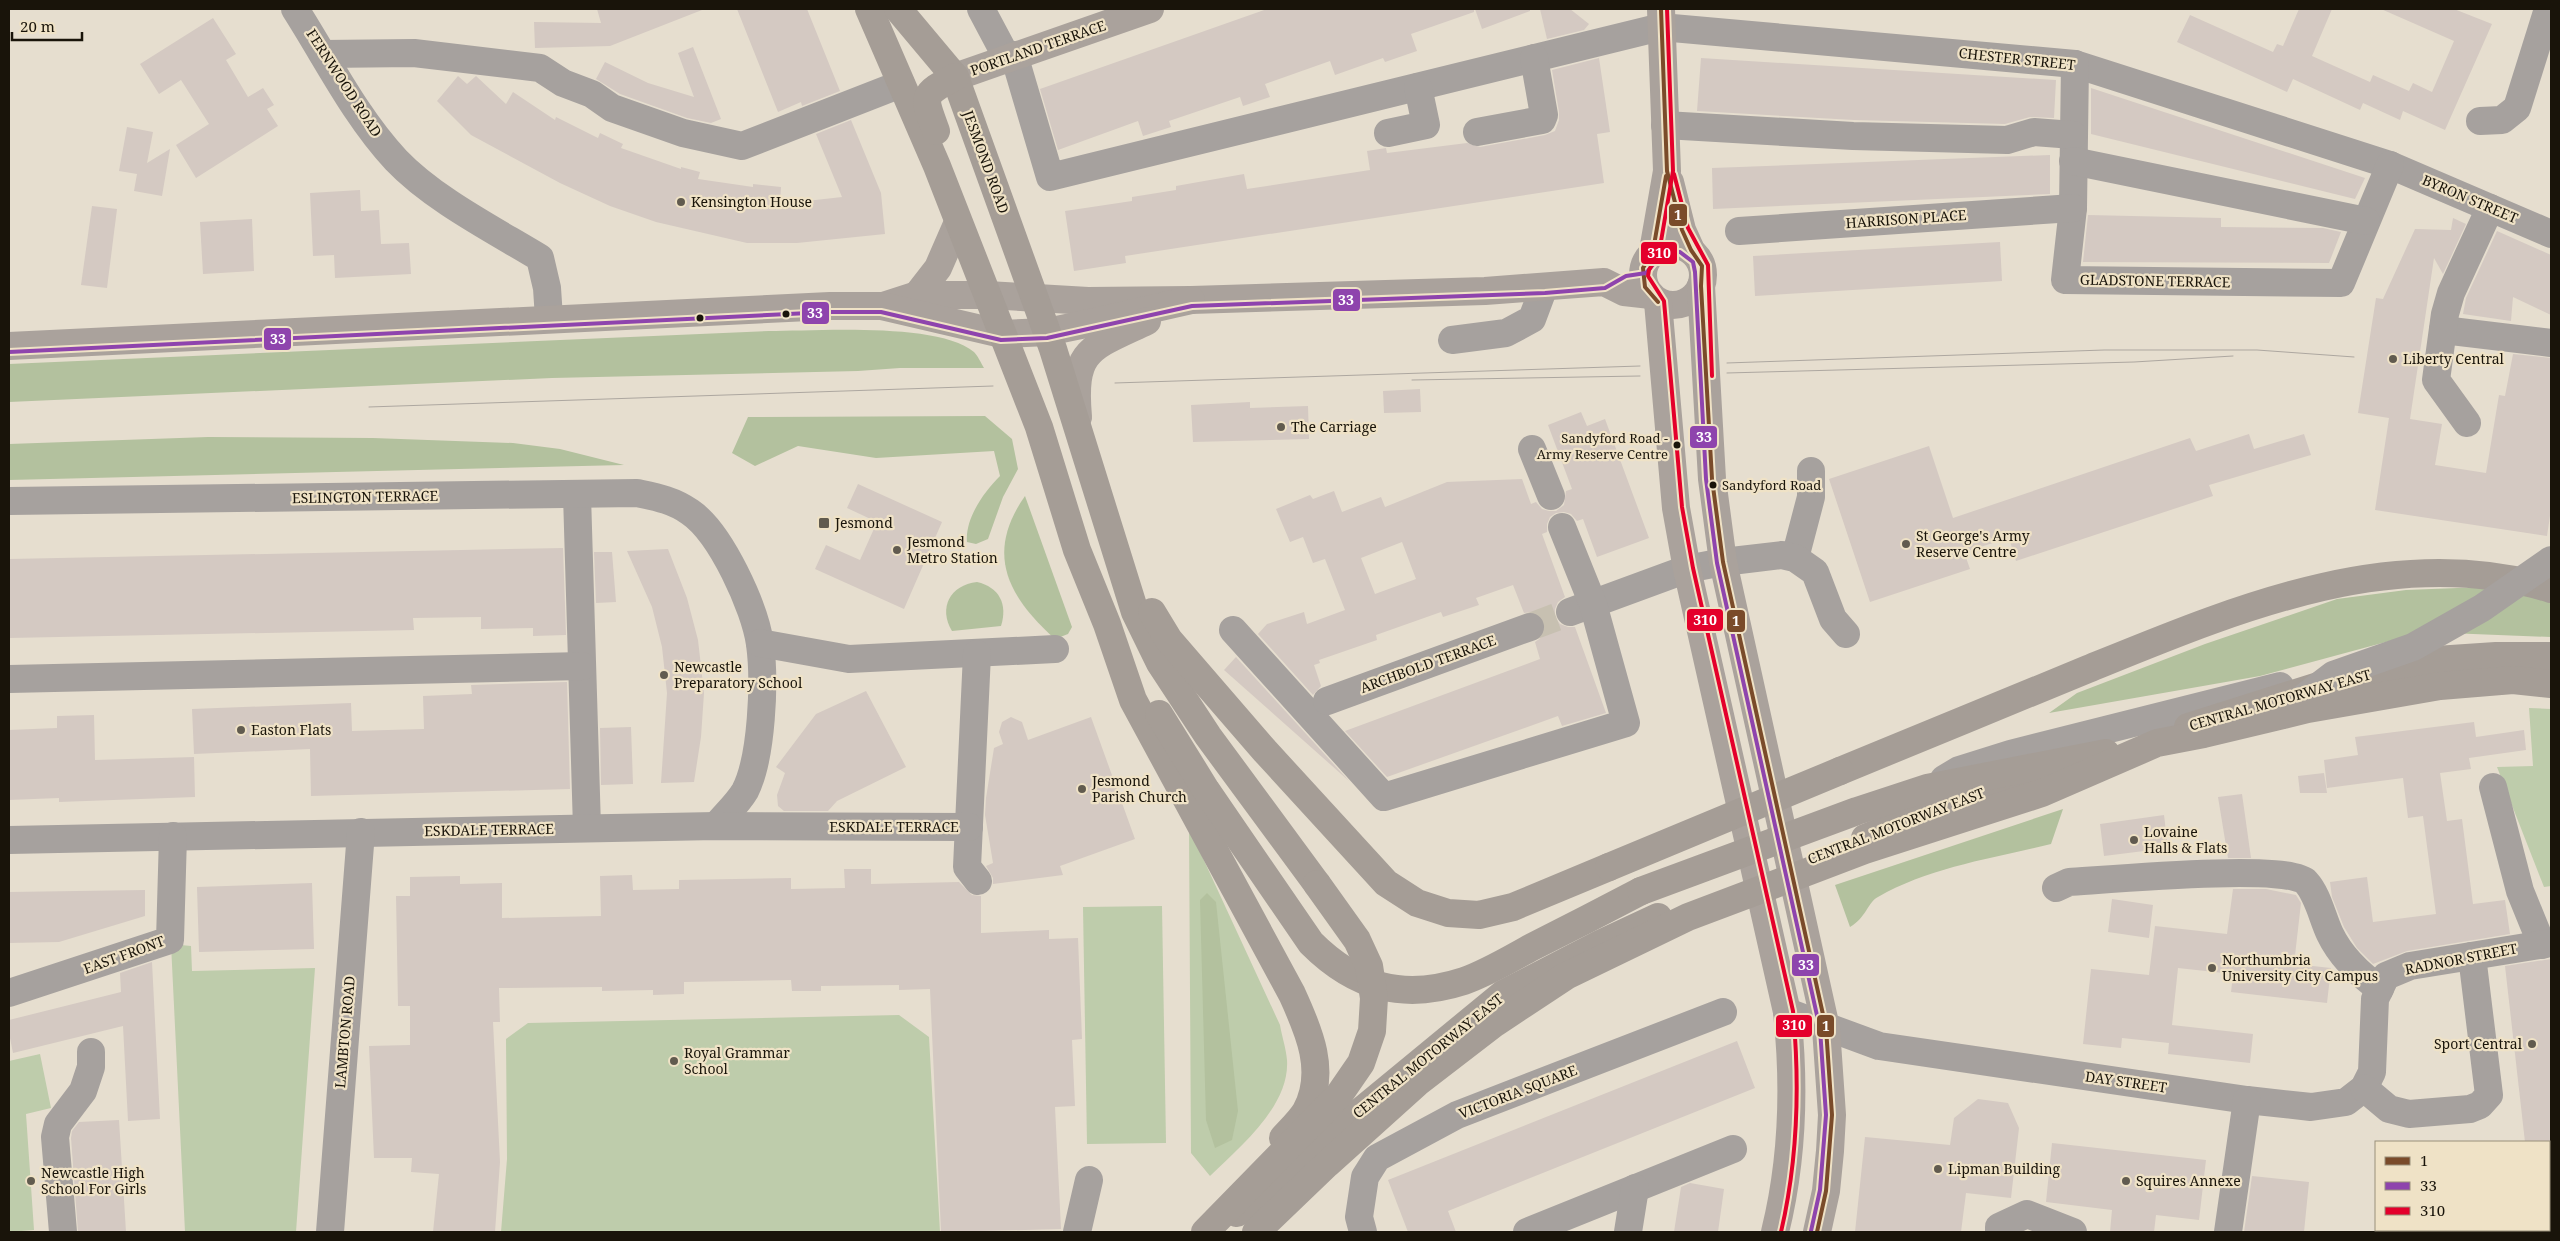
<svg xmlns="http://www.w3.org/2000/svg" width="2560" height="1241" font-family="'Noto Serif',serif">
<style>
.green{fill:#beccab}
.forest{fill:#b3c19e}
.building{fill:#d4c9c2;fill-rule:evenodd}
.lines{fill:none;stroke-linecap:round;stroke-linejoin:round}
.minor-tunnel{stroke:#c7c0b1;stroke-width:28;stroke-dasharray:28 14;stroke-linecap:butt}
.minor{stroke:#a6a19e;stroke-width:28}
.major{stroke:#aaa29c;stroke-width:28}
.highway{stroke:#a59d96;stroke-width:28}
.tram{stroke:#ada7a0;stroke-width:1}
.minor-bridge{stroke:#a6a19e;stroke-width:28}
.highway-bridge{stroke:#a59d96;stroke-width:28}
.bus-1-casing{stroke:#efe2c6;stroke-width:8}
.bus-2-casing{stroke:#efe2c6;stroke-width:8}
.bus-3-casing{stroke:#efe2c6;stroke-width:8}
.bus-1{stroke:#7a4b2a;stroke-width:4}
.bus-2{stroke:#8e44ad;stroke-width:4}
.bus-3{stroke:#e4002b;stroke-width:4}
.poi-dot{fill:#615b4f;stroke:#efe2c6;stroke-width:2}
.bus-dot{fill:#19140a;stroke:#efe2c6;stroke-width:2}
.labels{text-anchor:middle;stroke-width:4.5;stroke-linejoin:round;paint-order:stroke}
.bus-label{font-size:13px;fill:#19140a;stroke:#efe2c6;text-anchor:end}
.street-label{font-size:14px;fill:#19140a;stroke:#efe2c6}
.poi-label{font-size:14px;fill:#19140a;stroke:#efe2c6;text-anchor:start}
.line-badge{stroke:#efe2c6;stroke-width:2}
.badge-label{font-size:14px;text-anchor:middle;font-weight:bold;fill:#fff}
</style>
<rect width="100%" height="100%" fill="#e6decf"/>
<g class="green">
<path d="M2529 708 2551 709V886L2544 887 2497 767 2533 766Z"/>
<path d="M1189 828 1280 1025C1282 1037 1286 1048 1287 1060 1290 1106 1240 1147 1210 1176L1191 1153Z"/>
<path d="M1162 906 1166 1143 1087 1144 1083 907Z"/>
<path d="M171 944 191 946 192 971 315 968 296 1232H185Z"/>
<path d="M899 1015 929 1037 940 1232H501L507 1159 506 1039 528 1023Z"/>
<path d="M40 1054 51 1108 26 1114 34 1230 9 1232V1061Z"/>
</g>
<g class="forest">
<path d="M769 331C815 331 939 322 974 352 978 356 981 363 984 368H900L858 371 552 378 9 402V364Z"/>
<path d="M985 416 1012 439 1018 469 1003 497 988 539 976 544 967 542C965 518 984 492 1000 476L994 451 876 458 798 446 755 466 732 453 748 417Z"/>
<path d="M208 437 373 438 513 443 560 449 624 465 9 480V444Z"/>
<path d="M1025 496 1072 627 1068 634 1055 639C1007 596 985 553 1025 496Z"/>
<path d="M977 582C999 587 1008 604 1001 626L952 631C938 608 950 585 977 582Z"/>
<path d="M2483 587 2551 599V637L2423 632 2260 676 2049 713 2077 693 2205 644 2337 599 2406 590Z"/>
<path d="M2063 809 2051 844C1995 858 1930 867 1878 897 1868 902 1866 918 1850 927L1835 885Z"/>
<path d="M1207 893 1216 902 1238 1111 1232 1140 1215 1148 1206 1120 1200 900Z"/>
</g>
<g class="building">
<path d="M597 9H702V10L610 46 535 48 534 22 601 23Z"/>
<path d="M737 9H807L840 91 802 106 801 102 778 112Z"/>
<path d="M1267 9H1474V12L1411 34 1417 51 1385 62 1383 58 1335 75 1330 61 1265 84 1270 97 1243 106 1240 97 1169 121 1171 127 1143 136 1138 121 1058 150 1040 89Z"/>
<path d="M1475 9H1530V11L1482 29Z"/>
<path d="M1540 9H1570L1589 24 1584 30 1547 39Z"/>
<path d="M2299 9H2332L2312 56 2370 82 2373 75 2409 91 2413 83 2432 92 2454 41 2381 9H2454L2492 24 2445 130 2403 111 2400 120 2363 103 2360 110 2293 79 2287 92 2177 42 2190 15 2273 52 2277 44 2283 46Z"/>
<path d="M213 18 236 54 226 60 248 97 263 88 274 105 267 109 278 126 196 178 176 145 209 124 181 80 159 94 140 64Z"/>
<path d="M693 47 721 119 711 123 687 118 620 94 596 79 605 62 648 83 694 97 678 53Z"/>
<path d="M1599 58 1610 132 1597 134 1604 183 1125 256 1126 263 1074 271 1065 211 1132 201V197L1176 190V186L1244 174 1247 189 1370 170 1367 151 1386 148 1387 153 1467 143 1480 147 1545 135 1555 131 1559 120V112L1552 70Z"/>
<path d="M1701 58 2056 80 2054 118 2030 117 2005 124 1854 120 1697 111Z"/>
<path d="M458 76 467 84 476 76 506 104 513 92 555 120 556 117 598 138 600 133 623 144 621 148 681 169V167L700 172 698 179 753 187V184L781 187 780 204 842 197 816 134 851 120 881 193 885 234 797 243H747L656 222 610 206 560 183 471 135 437 101Z"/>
<path d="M2091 88 2365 178 2355 199 2091 134Z"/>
<path d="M127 127 153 132 147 163 170 149 162 196 134 191 137 174 119 171Z"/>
<path d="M2050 155V194L1713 209 1712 168Z"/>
<path d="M360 190 361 211 379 210 381 244 409 243 411 274 335 278 334 255 313 256 310 193Z"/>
<path d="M92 206 117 209 107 288 81 285Z"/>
<path d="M2088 215 2221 218V227L2323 228 2341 232 2329 263 2083 262Z"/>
<path d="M2453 218 2466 224 2443 274 2434 258 2410 419 2442 424 2435 465 2486 473 2499 395 2505 396 2513 354 2551 358V509L2547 536 2375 510 2389 418 2358 413 2376 298 2383 299 2415 229 2451 230Z"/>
<path d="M252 219 254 271 203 274 200 222Z"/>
<path d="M2497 231 2551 255V315L2513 297 2511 321 2463 314 2466 298Z"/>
<path d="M2000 242 2002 281 1755 296 1753 256Z"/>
<path d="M1420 389 1421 412 1384 413 1383 391Z"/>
<path d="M1250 402V408L1308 406 1309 439 1193 442 1191 405Z"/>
<path d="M1581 412 1587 426 1605 419 1649 538 1597 557 1583 519 1577 521 1571 514 1564 512 1556 513 1550 517 1547 524V532L1542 534 1565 597 1558 602 1555 609V617L1560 624 1568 627H1575L1606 713 1562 726 1558 716 1387 777 1345 731 1540 659 1535 642 1542 637 1545 629 1544 621 1540 615 1533 612 1524 613 1513 585 1476 598 1479 605 1443 617 1441 612 1376 635 1377 640 1319 660 1320 663 1314 665 1321 686 1313 695 1258 634 1267 624 1304 612 1307 624 1345 610 1325 559 1313 563 1303 537 1290 542 1276 509 1310 495 1313 499 1334 491 1342 512 1381 497 1385 507 1447 482 1522 479 1531 504 1536 502 1542 509 1549 511H1556L1564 505 1566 491 1572 489 1548 425ZM1402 542 1416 579 1375 594 1361 558Z"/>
<path d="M2249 434 2254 449 2304 434 2311 455 2209 485 2213 496 2016 561 2009 538 1964 552 1970 569 1870 602 1829 479 1929 446 1953 518 2190 438 2196 451Z"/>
<path d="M858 484 942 522 904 609 815 569 826 545 860 560 877 522 847 508Z"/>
<path d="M563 548 566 635 533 636V628L481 629V617L413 618 414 630 9 638V559Z"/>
<path d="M668 549 687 598 698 640 704 693 701 737 694 782 661 783 667 693 662 647 652 607 627 551Z"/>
<path d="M594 552H612L616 602 596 603Z"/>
<path d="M1236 657 1349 781 1224 670Z"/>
<path d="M567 682 570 789 311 796 310 749 194 754 192 709 351 703 352 731 424 729 423 696 472 694 471 685Z"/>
<path d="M866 691 906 767 837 801 828 811H784L778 806 777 795 785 773 776 767 816 714Z"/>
<path d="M94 715 95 760 194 757 195 797 59 802V798L9 800V730L57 728V716Z"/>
<path d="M1011 717 1022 722 1028 740 1091 717 1135 839 1060 866 1063 875 993 884V878L986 866 993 863 985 815 986 798 994 748 1003 744 999 732 1002 722Z"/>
<path d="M2474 722 2476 737 2524 730 2526 750 2469 758 2471 769 2440 773 2447 821 2462 819 2473 904 2505 900 2510 934 2407 951 2373 964 2357 948 2344 927 2332 897 2330 882 2367 877 2373 922 2436 914 2423 816 2408 818 2403 778 2327 788 2324 760 2358 755 2355 737Z"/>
<path d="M631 727 633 784 601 785 600 728Z"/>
<path d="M2324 773 2327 793H2300L2298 776Z"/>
<path d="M2242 794 2251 858H2228L2218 797Z"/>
<path d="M2164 815 2168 848 2104 856 2100 824Z"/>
<path d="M844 869H871V884L959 882 972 895 981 896V933L1049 930V939L1078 938 1082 1039 1072 1040 1075 1106 1055 1107 1061 1229 941 1232 930 989 899 990V985L821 986V991H792L791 980 684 982V994L653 995V990L602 991V987L499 988 500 1022H493L500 1162 495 1232H433L439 1174 411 1172 412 1158H374L369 1046 410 1045V1006H398L396 896H410V877L460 876V884L502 883V918L601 916 600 876 632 875 633 890 679 889V880L791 878V889L845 888Z"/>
<path d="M312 883 314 949 199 952 197 887Z"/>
<path d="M2233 889H2266L2296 895 2301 903 2294 964 2331 968 2327 1003 2231 992 2233 974 2178 968 2172 1025 2253 1034 2250 1063 2168 1054 2169 1043 2122 1038 2121 1048 2083 1044 2091 969 2149 975 2155 926 2227 934Z"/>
<path d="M145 890V916L59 942 9 943V892Z"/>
<path d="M2112 899 2153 905 2149 938 2108 932Z"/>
<path d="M2551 959V1142H2525L2505 966Z"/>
<path d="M152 962 160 1119 128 1121 123 1026 13 1053 9 1033V1020L121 992 120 973Z"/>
<path d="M1737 1041 1755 1088 1448 1211 1456 1232H1408L1388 1180Z"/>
<path d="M1978 1099 2008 1103 2019 1128 2011 1198 1966 1193 1961 1232H1855L1865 1137 1950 1145 1954 1118Z"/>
<path d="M119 1120 126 1232H78L71 1138 72 1131 79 1122Z"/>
<path d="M2052 1143 2206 1160 2199 1220 2156 1215 2154 1232H2110L2112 1210 2046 1202Z"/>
<path d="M2252 1176 2309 1182 2304 1232H2244Z"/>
<path d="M1690 1183 1724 1189 1718 1232H1674L1681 1187Z"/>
</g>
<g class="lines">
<path class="minor-tunnel" d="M1530 627 1570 612"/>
<g class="minor">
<path d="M295 9C327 59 355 116 396 160 433 199 494 230 540 258L547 288 549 318"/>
<path d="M981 9 1007 58"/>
<path d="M323 54 414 53 540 68 563 83 592 94 612 108 683 133 742 146 901 84"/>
<path d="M1014 55 1050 177 1661 27 2075 64 2390 165 2551 234"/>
<path d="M2075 64 2073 208 2065 280 2341 283 2390 165"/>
<path d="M2480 121 2502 120 2517 108 2548 9"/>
<path d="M1665 125 1853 136 2007 140 2034 132 2073 135"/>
<path d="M1477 132 1542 120 1544 115 1534 58"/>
<path d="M1388 133 1426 125 1418 87"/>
<path d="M2073 161 2366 221"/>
<path d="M1739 231 2073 208"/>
<path d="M2443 330 2551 343"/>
<path d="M1452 340 1506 333 1532 319 1544 287"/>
<path d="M2467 423 2436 380 2445 314 2451 293 2490 208"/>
<path d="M1532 449 1551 496"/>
<path d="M577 495 587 828"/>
<path d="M9 501 637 493C656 497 673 500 690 512 721 533 755 608 760 644 765 681 762 758 745 791 738 803 725 815 716 826"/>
<path d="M1795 558 1811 497V471"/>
<path d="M1570 612 1687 569 1723 562 1782 555 1795 558 1815 572 1833 619 1846 634"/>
<path d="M1233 630 1384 797 1626 723 1593 604 1562 527"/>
<path d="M760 643 849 659 1055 649"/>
<path d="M977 654 967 867 978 881"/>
<path d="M9 679 582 666"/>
<path d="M1327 701 1530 627"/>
<path d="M1944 779 1959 770 2010 754 2280 686"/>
<path d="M2493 787 2520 891 2542 945"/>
<path d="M9 840 716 826 969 827"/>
<path d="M2056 888 2069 882C2103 880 2289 863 2306 882 2318 895 2322 917 2330 934 2341 957 2359 974 2380 989"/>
<path d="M9 993 170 940 173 836"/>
<path d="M1787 1012 1879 1046 2247 1100 2311 1107 2346 1102 2364 1088 2372 1072 2375 999 2386 976 2410 966 2551 943"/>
<path d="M2364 1088 2389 1109 2409 1114 2470 1109 2480 1105 2489 1095 2472 956"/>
<path d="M63 1232 55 1137 58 1124 83 1091 91 1067V1052"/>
<path d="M330 1232 361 832"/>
<path d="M1077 1232 1089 1180"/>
<path d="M1363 1232 1359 1217 1365 1177 1377 1158 1457 1115 1723 1012"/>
<path d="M1527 1232 1733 1149"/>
<path d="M1628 1232 1635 1188"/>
<path d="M1999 1232V1227L2027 1214 2073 1232"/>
<path d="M2228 1232 2247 1100"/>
</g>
<g class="major">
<path d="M955 77 1150 9"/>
<path d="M1670 182 1682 230 1691 250"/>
<circle cx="1673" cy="275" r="30"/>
<path d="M1653 251 1667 171 1661 9"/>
<path d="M1701 286 1712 479 1723 562 1826 1028 1832 1115 1830 1151 1826 1191 1817 1232"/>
<path d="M917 295 938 268 958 222"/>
<path d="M1658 302 1676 508 1687 569 1787 1012C1795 1086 1793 1159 1775 1232"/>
<path d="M886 305 917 295H987L1088 301 1191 300 1485 291 1604 282 1624 292 1651 295"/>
<path d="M9 346 830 306H882L1002 334 1047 332 1081 325 1191 300"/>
<path d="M1078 417C1072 349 1090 348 1147 321"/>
</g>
<g class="highway">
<path d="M869 9 937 166 1039 427 1077 550 1107 624 1133 700 1292 994C1309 1031 1327 1072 1306 1111 1300 1121 1290 1130 1283 1138"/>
<path d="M898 9 955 77 1053 349 1135 612 1160 663 1208 736 1317 884"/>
<path d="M936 131C923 96 921 95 955 77"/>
<path d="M1152 612 1169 640 1265 751 1386 883 1417 903 1448 913 1479 915 1513 907 1609 867"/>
<path d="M2360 675 2436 660 2496 656H2551"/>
<path d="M1159 714 1206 790 1311 943C1355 987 1403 1001 1464 981 1487 973 1510 959 1532 947 1568 929 1605 910 1641 891"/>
<path d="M2188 727 2318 686"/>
<path d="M1840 771C1923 737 2005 703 2088 669 2233 610 2393 541 2551 589"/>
<path d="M1865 838 1980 792 2020 780"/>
<path d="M1237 1213 1503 994 1600 944 1658 917"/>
</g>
<g class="tram">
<path d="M1727 363 2104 350H2257L2354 357"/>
<path d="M1727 373 2134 362 2233 356"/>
<path d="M1412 380 1640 376"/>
<path d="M1115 383 1640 366"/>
<path d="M369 407 993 386"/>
</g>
<path class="minor-bridge" d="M2281 715 2333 675 2413 647 2482 608 2551 560"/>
<g class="highway-bridge">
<path d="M1609 867 1840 771"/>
<path d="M1641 891 1857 811 1927 788 2106 753"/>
<path d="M1205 1232 1339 1095 1361 1063 1372 1031 1374 998 1369 966 1357 940 1317 884"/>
<path d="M1256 1232 1327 1164 1417 1083 1495 1023 1566 976 1688 917 1865 850 2042 793 2157 743 2204 734 2308 709 2440 686 2513 680 2551 684"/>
</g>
<g class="bus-1-casing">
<g id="bus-1">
<path d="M1661 9 1667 171 1682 230 1691 250 1702 266 1701 286 1712 479 1723 562 1826 1028 1832 1115 1826 1191 1817 1232"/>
<path d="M1658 302 1645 287 1643 268 1653 251 1666 176"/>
</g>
</g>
<g class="bus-2-casing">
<path id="bus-2" d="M9 352 830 312H881L1001 340 1047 338 1192 306 1545 293 1605 288 1626 276 1646 273C1657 261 1661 249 1680 252L1693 262 1695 272 1706 479 1717 563 1820 1029 1826 1115 1820 1190 1811 1231"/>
</g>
<g class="bus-3-casing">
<g id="bus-3">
<path d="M1667 9 1673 171 1659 253 1649 270 1648 276 1664 301 1682 507 1693 568 1793 1011C1800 1086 1798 1159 1781 1232"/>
<path d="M1674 174 1688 228 1708 265 1712 376"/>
</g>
</g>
<use href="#bus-1" class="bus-1"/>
<use href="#bus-2" class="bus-2"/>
<use href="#bus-3" class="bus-3"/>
</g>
<g class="poi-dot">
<circle cx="681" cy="202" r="5"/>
<circle cx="2393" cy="359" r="5"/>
<circle cx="1281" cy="427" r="5"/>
<rect x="818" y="517" width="12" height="12" rx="2.5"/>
<circle cx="1906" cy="544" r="5"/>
<circle cx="897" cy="550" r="5"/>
<circle cx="664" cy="675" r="5"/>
<circle cx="241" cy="730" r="5"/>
<circle cx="1082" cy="789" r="5"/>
<circle cx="2134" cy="840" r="5"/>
<circle cx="2212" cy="968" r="5"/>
<circle cx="2532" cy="1044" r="5"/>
<circle cx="674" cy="1061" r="5"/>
<circle cx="1938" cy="1169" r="5"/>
<circle cx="31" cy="1181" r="5"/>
<circle cx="2126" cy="1181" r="5"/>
</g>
<g class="bus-dot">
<circle cx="786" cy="314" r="4.5"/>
<circle cx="700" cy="318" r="4.5"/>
<circle cx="1677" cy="445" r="4.5"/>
<circle cx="1713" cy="485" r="4.5"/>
</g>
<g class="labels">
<g class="bus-label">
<text x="1668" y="443">Sandyford Road -<tspan x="1668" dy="16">Army Reserve Centre</tspan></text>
<text x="1722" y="490" text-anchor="start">Sandyford Road</text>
</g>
<g class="street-label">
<text transform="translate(1038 48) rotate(-19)" y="5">PORTLAND TERRACE</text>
<text transform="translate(2017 59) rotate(6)" y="5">CHESTER STREET</text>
<text transform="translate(344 83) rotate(57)" y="5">FERNWOOD ROAD</text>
<text transform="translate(986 162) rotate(70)" y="5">JESMOND ROAD</text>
<text transform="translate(2470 199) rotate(23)" y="5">BYRON STREET</text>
<text transform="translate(1906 219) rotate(-4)" y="5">HARRISON PLACE</text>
<text transform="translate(2155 281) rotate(1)" y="5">GLADSTONE TERRACE</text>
<text transform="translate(365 497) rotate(-1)" y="5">ESLINGTON TERRACE</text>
<text transform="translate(1428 664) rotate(-20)" y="5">ARCHBOLD TERRACE</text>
<text transform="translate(2280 700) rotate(-16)" y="5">CENTRAL MOTORWAY EAST</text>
<text transform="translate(1896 826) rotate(-21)" y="5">CENTRAL MOTORWAY EAST</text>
<text x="894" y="832">ESKDALE TERRACE</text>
<text transform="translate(489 830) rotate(-1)" y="5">ESKDALE TERRACE</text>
<text transform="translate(124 955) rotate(-20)" y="5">EAST FRONT</text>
<text transform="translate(2461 959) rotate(-11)" y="5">RADNOR STREET</text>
<text transform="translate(345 1032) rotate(-85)" y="5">LAMBTON ROAD</text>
<text transform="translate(1428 1056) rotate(-39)" y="5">CENTRAL MOTORWAY EAST</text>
<text transform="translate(2126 1082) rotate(8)" y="5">DAY STREET</text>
<text transform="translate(1518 1092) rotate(-21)" y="5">VICTORIA SQUARE</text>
</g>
<g class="poi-label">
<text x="691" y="207">Kensington House</text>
<text x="2403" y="364">Liberty Central</text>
<text x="1291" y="432">The Carriage</text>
<text x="835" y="528">Jesmond</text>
<text x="1916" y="541">St George's Army<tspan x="1916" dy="16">Reserve Centre</tspan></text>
<text x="907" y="547">Jesmond<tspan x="907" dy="16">Metro Station</tspan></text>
<text x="674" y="672">Newcastle<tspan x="674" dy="16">Preparatory School</tspan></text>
<text x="251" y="735">Easton Flats</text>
<text x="1092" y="786">Jesmond<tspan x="1092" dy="16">Parish Church</tspan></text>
<text x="2144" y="837">Lovaine<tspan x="2144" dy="16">Halls &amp; Flats</tspan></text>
<text x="2222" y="965">Northumbria<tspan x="2222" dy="16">University City Campus</tspan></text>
<text x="2522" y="1049" text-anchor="end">Sport Central</text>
<text x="684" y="1058">Royal Grammar<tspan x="684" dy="16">School</tspan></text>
<text x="1948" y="1174">Lipman Building</text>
<text x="41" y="1178">Newcastle High<tspan x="41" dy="16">School For Girls</tspan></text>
<text x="2136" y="1186">Squires Annexe</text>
</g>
</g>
<g class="line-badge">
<rect x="1668" y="203" width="20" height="24" rx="5" fill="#7a4b2a"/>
<rect x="1640" y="241" width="38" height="24" rx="5" fill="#e4002b"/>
<rect x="1332" y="288" width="29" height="24" rx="5" fill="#8e44ad"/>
<rect x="801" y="301" width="29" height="24" rx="5" fill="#8e44ad"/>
<rect x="263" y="327" width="29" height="24" rx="5" fill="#8e44ad"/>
<rect x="1689" y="425" width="29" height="24" rx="5" fill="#8e44ad"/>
<rect x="1686" y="608" width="38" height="24" rx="5" fill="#e4002b"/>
<rect x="1726" y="609" width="20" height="24" rx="5" fill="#7a4b2a"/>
<rect x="1791" y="953" width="29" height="24" rx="5" fill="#8e44ad"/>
<rect x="1775" y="1014" width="38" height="24" rx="5" fill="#e4002b"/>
<rect x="1816" y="1014" width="19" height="24" rx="5" fill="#7a4b2a"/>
</g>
<g class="badge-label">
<text x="1678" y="220">1</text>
<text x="1659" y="258">310</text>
<text x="1346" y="305">33</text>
<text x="815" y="318">33</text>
<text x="278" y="344">33</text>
<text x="1704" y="442">33</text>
<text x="1705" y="625">310</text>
<text x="1736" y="626">1</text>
<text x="1806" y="970">33</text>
<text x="1794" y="1030">310</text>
<text x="1826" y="1031">1</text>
</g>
<rect width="2560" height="1241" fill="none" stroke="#19140a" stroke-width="20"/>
<rect x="2375" y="1141" width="175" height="90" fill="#efe2c6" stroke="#99907b"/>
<rect x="2385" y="1157" width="25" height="8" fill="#7a4b2a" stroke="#99907b"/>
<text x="2420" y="1166" font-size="15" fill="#19140a">1</text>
<rect x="2385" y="1182" width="25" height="8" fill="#8e44ad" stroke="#99907b"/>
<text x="2420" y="1191" font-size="15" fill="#19140a">33</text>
<rect x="2385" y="1207" width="25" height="8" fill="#e4002b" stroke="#99907b"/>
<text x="2420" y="1216" font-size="15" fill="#19140a">310</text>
<path d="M12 32v8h70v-8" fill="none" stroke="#19140a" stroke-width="2.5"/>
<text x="20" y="32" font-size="15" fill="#19140a" stroke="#efe2c6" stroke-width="4" paint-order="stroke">20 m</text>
</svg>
